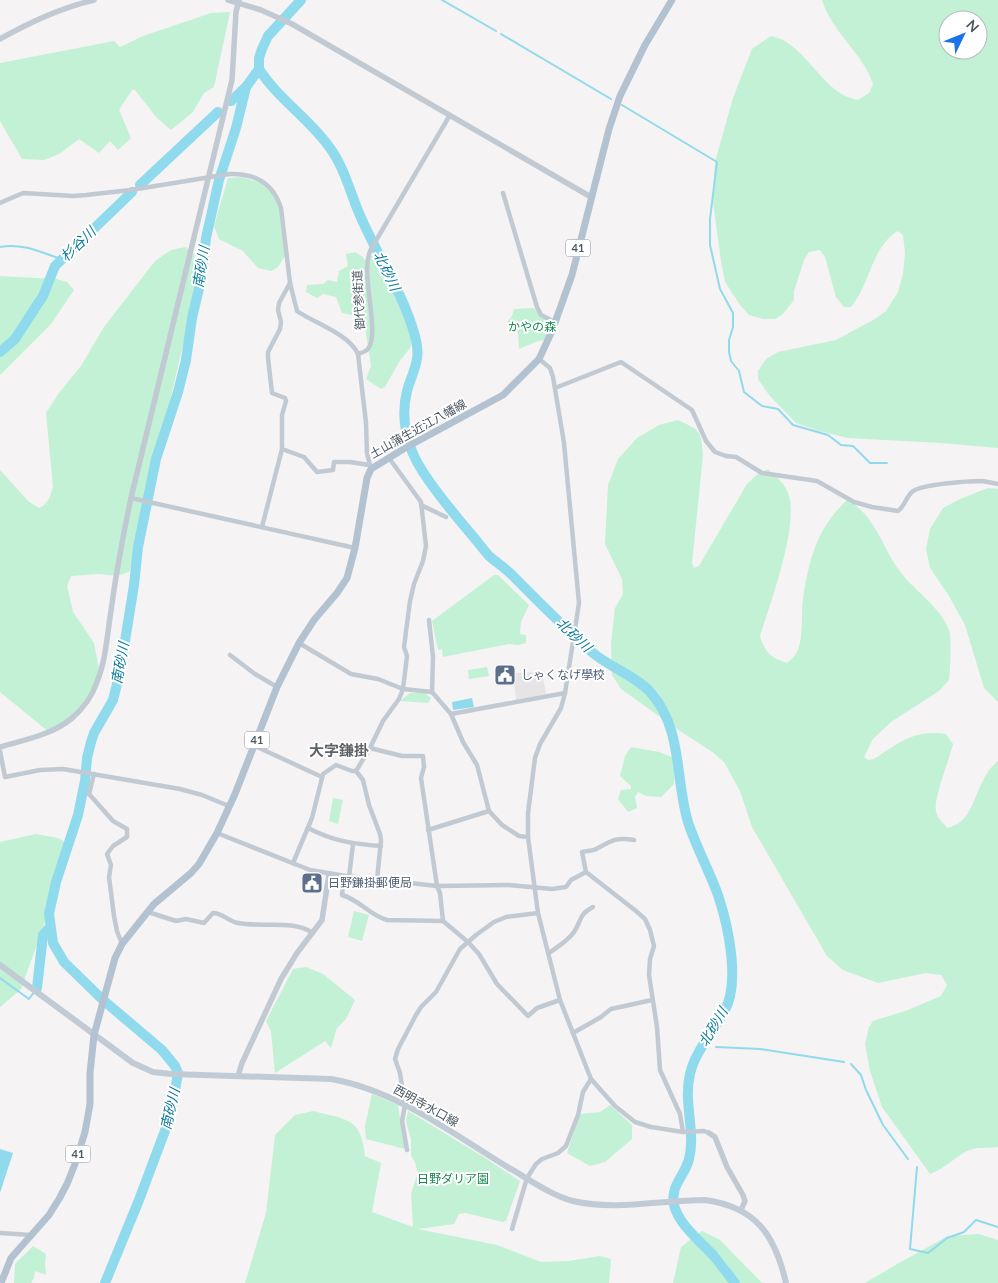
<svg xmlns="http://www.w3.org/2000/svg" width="998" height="1283" font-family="Lato,'Noto Sans JP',sans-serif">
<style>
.education{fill:#e6e4e5}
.green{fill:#c3f1d5;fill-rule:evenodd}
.water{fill:#90daee}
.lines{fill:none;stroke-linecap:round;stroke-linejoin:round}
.stream{stroke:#90daee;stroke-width:2}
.river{stroke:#90daee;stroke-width:10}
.minor{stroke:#c1cad2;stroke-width:4.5}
.tertiary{stroke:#c1cad2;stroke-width:5.5}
.secondary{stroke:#c1cbd6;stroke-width:6}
.primary{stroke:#b3c2d1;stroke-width:7}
.labels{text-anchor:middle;stroke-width:4;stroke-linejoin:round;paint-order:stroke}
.shield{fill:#fff;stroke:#808990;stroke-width:1}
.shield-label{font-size:11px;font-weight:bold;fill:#4a5661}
.street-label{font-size:12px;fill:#4a5661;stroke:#fff}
.park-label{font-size:12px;fill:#17864f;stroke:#fff}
.service-label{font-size:12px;fill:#4e5e75;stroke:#fff;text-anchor:start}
.water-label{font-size:14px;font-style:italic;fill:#0c7c9b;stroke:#fff}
.quarter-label{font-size:15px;font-weight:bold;fill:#5f6368;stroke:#fff}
</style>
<rect width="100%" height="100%" fill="#f5f3f3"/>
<path class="education" d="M542 672 546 694 516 700 513 673Z"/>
<g class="green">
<path d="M822 0H998V448L941 443 848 438 819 431 796 423 769 395 758 379V371L766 359 778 352 836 340 875 319 886 311 898 292 903 274 905 253 903 235 898 231C871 247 870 285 851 307H844L836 297 825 257 820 250 809 252 804 260 794 291V300L783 314 775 319H763L749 315 740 305 725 282 721 261 713 202 715 162 733 98 752 49 771 36C798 40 817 78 840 93 845 97 852 98 858 100L869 93 873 84C863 53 832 33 822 0ZM948 20H978V50H948Z"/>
<path d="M230 12 214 87 204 93 193 112 171 130 157 118 135 90H132L119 110 131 138 118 150 110 141 99 153 79 139 59 154 44 160 22 159 0 121V63L114 41 120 47 143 36 211 13Z"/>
<path d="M242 177 261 183 278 200 285 256 278 267 271 271 258 268 243 251 219 239 214 226 228 178Z"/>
<path d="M185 247C202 256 196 271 196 289L132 564 129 572 117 576 99 574 71 576 67 586 73 612 94 643 99 669 94 690 72 719 49 732 0 692V470L28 501 39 508 43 506 49 499 53 487 46 413 59 393 81 366 104 327 155 261 171 250Z"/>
<path d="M355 252 363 257 364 260 374 255 402 305 415 337 410 348 399 362 385 387 381 389 366 379 371 366 364 321 357 316 342 313 336 297 323 294 317 298 306 292 307 285 323 284 328 280 337 282 339 271 348 266 346 254Z"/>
<path d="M0 276 56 279 67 282 74 290 51 324 0 375Z"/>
<path d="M534 308 541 316 549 320 545 340 538 341 519 349 518 332 510 329 507 322 512 316 514 309Z"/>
<path d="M678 420C700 431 701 429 703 455L692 563 694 568 699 566 747 484 759 473 768 469C776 476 784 483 788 493 800 523 770 604 760 636 766 654 770 657 787 663 789 661 793 658 795 655 804 644 801 614 803 599 809 559 817 528 847 500 878 517 881 548 902 574 917 593 940 607 949 630 952 638 950 669 949 680L939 691 891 722 873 739 864 757 868 760 874 759C899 743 914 729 946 734L953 744C950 758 933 799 936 811 937 818 943 823 947 828 978 822 973 780 998 761V1147C988 1149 977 1146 967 1151 954 1158 944 1169 930 1174L882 1107 870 1071 865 1044 869 1027 873 1021 908 1010 941 996 947 985 941 975 926 973 878 983 843 970 827 956 752 827 740 791 724 762 711 751 680 731 621 689 612 675 611 644 615 608 623 594 622 579 605 544 608 485 618 459 637 438 659 425Z"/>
<path d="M988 488 998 489V702L984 688 965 625 949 596 930 568 926 549 930 529 943 508 960 499Z"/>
<path d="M494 575H498L529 605 521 622 520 634 526 635V643L518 645 509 644 443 657 442 649 438 650 432 621Z"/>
<path d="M487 667 489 676 469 679 468 670Z"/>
<path d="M410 693H425L431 698 428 703 400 701Z"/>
<path d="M631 747 659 752 674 758 676 766 674 784 661 797 646 796 638 792 635 797 637 808 628 812 618 799 621 790 631 789V786L620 776 625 756Z"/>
<path d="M333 798 343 800 338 824 329 821Z"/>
<path d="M36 834 58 838 72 846 21 989 0 1007V842Z"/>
<path d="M354 911 369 915 362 941 348 937Z"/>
<path d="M306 967 323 974 355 1000 346 1019 337 1028 331 1048 325 1041 275 1073 271 1031 266 1021 293 969Z"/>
<path d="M372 1094 398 1105 405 1149 366 1139 365 1126Z"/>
<path d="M610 1105 632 1125V1139L605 1162 590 1166 567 1153 580 1114 600 1112Z"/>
<path d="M313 1111C347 1120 361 1117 365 1156L381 1163 372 1212 413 1227 411 1193 418 1173 415 1163 411 1155V1139L406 1122 408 1111 482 1156 520 1181 506 1221 503 1222 465 1213 459 1214 454 1224 418 1229 497 1245 541 1262 569 1261 600 1256 611 1259 609 1283H245L266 1213 275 1135 295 1115Z"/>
<path d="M702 1231 720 1240 762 1283H673L681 1247Z"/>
<path d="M979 1234 998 1240V1283H865L899 1263 948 1236Z"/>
<path d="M33 1246 46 1254 45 1264 46 1275 35 1271 34 1278 31 1283H14L15 1264Z"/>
</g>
<g class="water">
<path d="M472 698 474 707 453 710 452 702Z"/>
<path d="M0 1149 13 1153 0 1193Z"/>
</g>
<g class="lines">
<g class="stream">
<path d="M442 0 496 31"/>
<path d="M501 34 611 99"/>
<path d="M622 105 717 162 710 219V245L720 289 733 313V327L729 340V352L731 361 739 371 744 392 762 406 778 409 793 425 828 435 841 445 853 446 870 463H887"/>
<path d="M0 247C23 243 40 252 61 259"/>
<path d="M0 978 29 999 37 988"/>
<path d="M706 1040 709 1042"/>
<path d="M716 1047 760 1049 844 1062"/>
<path d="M851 1064 861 1075 866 1090 883 1125 908 1159"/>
<path d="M917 1167 910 1249 928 1253 947 1238 964 1232 976 1220 998 1227"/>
</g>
<g class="river">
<path d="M259 69C278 99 310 119 330 148 344 167 350 192 359 213 376 254 403 292 415 336 422 359 413 370 407 391 400 419 407 448 423 472 437 494 454 514 471 534 477 541 483 549 489 556 496 562 504 567 511 574 538 601 564 628 593 653 611 668 636 676 651 693 683 729 675 780 688 822 696 847 709 870 718 895 728 925 741 983 724 1012 713 1033 695 1051 690 1074 683 1102 696 1132 689 1159 685 1176 670 1185 674 1205 679 1225 700 1241 713 1255 720 1264 728 1274 735 1283"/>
<path d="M231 101 246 87"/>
<path d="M140 185 218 112"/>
<path d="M0 352 15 339 37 305 43 296 55 266 132 192"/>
<path d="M37 988 43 935 50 927"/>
<path d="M105 1283 139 1200 166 1128 174 1096 178 1073 175 1066 162 1050 103 1000 64 962 53 943 49 914 56 882 78 815 85 781 87 758 91 742 94 733 113 700 120 672 134 585 138 547 156 459 178 392 186 360 192 318 201 280 206 238 219 180 236 128 246 87 259 69V58L262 49 268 36 301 0"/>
</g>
<g class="minor">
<path d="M503 193 537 307 541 315 555 322"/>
<path d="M0 203 23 193 73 196 86 195 131 190 229 174C255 173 273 183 281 208L290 283 297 311C314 323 349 334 358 354"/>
<path d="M539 359 550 368 553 377 564 443 579 603 565 693 561 708 540 744 535 758 528 813V837L538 913 560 1000 591 1079 615 1106 635 1122 651 1127 683 1132 704 1131 709 1133"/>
<path d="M555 388 621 362 692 410 706 441 715 452 726 456 736 457 762 473 817 481 854 502 872 507 898 511C905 506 906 497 912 492 920 484 970 481 982 481 988 482 993 483 998 484"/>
<path d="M282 449 304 457 317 472 333 470 334 462H350L369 465"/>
<path d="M371 469 367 453 366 423 358 354C361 353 365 352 368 349 381 332 359 273 371 249L450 115"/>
<path d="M131 498 355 548"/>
<path d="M421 505 446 517"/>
<path d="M262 527 282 449V415L286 401 285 398 272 393 268 358V352L280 329 281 322 278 310 279 303 290 283"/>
<path d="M429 620 433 657 432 692"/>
<path d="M299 643 351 674 378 679 403 689 432 692 451 714 463 742 477 765 489 811 502 825 519 836 528 837"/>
<path d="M230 655 255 674 277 687"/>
<path d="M451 714 565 693"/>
<path d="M255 746 322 777"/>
<path d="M370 748 402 756H423L424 767 421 778 437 886 440 893 443 921 468 942 479 954 497 984 528 1016 537 1008 560 1000"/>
<path d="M0 751 5 777 40 770 63 769 180 789 202 795 229 806"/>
<path d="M356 771 370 748 383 721 399 699 403 689 407 656 404 647 410 601 414 584 423 561 426 546 421 502 389 458"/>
<path d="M356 771 363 780 369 805 380 834 381 840 377 880"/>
<path d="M94 774 89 794 113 821 127 829V837L113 846 107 854 111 865 109 877 114 916 117 931 122 944"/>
<path d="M308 828C333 841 353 844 381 846"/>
<path d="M428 830 489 811"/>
<path d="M217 833 310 870 346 876 437 886 509 885 552 889 566 887 571 880 586 872"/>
<path d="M634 840C617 837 612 840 598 848 594 851 587 851 582 852L586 872 636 911 645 919 650 930 654 946 650 959 649 975 657 1027 660 1070 680 1114 683 1132"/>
<path d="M293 863 312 818 323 774 336 765 352 771H356"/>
<path d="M344 876 342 895C360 900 369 915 387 920L443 921"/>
<path d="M349 877 353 844"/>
<path d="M148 912 176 921 186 919 204 923 213 913C223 913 229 922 238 923 262 928 292 919 313 933"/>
<path d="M549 953C557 947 568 941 574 932 582 920 578 915 593 907"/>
<path d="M573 1033 601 1017 611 1009 652 1000"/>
<path d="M407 1150 402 1121 405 1105 400 1073 395 1059 398 1049 416 1015 421 1007 436 992 460 949 476 935 494 922 506 917 538 913"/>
<path d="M512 1229 527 1178 536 1164 542 1159 558 1153 566 1146 578 1115 583 1092 591 1079"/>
<path d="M0 1233 31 1235"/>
</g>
<g class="tertiary">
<path d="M228 0 261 10 292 24 591 197"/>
<path d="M0 39C30 22 60 8 94 0"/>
<path d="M0 747C24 740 51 735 71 719 83 709 92 697 97 682 106 660 107 635 111 611 116 573 123 536 131 498L232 80 236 12 239 0"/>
<path d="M238 1076 242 1063 281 979 297 953 322 920 329 874"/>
<path d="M709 1133 715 1137 727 1167 743 1195 745 1201 741 1210"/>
</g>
<path class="secondary" d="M0 965 133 1063 153 1072 171 1074 331 1079C396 1090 453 1134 509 1168 529 1179 550 1195 573 1201 615 1211 662 1200 705 1200 756 1207 775 1235 786 1283"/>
<path class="primary" d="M1 1283 11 1258 49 1215 59 1199 67 1184 75 1164 85 1132 90 1104V1073L94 1035 115 958 122 944 154 904 191 873 199 864 217 833 235 794 277 687 299 643 314 620 337 593 347 578 355 548 367 478 371 469 405 448 503 395 539 359 552 331 572 275 609 129 620 96 645 45 672 0"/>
</g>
<defs>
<g id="civic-square" transform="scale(1.125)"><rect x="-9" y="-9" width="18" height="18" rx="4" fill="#5c6f8a" stroke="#fff"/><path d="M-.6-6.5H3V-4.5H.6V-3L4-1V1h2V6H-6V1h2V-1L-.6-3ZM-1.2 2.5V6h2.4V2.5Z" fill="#fff"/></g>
</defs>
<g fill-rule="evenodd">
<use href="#civic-square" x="505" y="675"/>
<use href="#civic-square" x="312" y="883"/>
</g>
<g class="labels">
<g class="shield">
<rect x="565.5" y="239.5" width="25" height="17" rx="4"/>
<rect x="244.5" y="731.5" width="25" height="17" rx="4"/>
<rect x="65.5" y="1145.5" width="25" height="17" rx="4"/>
</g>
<g class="shield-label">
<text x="578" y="252">41</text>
<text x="257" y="744">41</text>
<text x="78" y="1158">41</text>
</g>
<g class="street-label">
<text transform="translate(359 300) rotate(-93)" y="4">御代参街道</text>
<text transform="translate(418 429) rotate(-29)" y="4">土山蒲生近江八幡線</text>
<text transform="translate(426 1106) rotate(29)" y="4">西明寺水口線</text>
</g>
<g class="park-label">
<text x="532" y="331">かやの森</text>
<text x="453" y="1183">日野ダリア園</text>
</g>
<g class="service-label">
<text x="521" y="679">しゃくなげ學校</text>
<text x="328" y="887">日野鎌掛郵便局</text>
</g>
<g class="water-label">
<text transform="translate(78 244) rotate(-44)" y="5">杉谷川</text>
<text transform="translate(201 267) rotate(-81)" y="5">南砂川</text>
<text transform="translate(387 271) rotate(64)" y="5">北砂川</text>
<text transform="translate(574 635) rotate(43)" y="5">北砂川</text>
<text transform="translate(120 663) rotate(-80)" y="5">南砂川</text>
<text transform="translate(713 1027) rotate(-59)" y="5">北砂川</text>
<text transform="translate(170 1109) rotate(-77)" y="5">南砂川</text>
</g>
<g class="quarter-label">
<text x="339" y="756">大字鎌掛</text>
</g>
</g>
<g transform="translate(963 35) rotate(47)"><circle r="24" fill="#ffffff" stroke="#b7bbc0"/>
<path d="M0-4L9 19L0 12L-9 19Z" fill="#1a73e8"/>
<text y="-8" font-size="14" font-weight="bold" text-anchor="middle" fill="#4a5661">N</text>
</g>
</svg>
